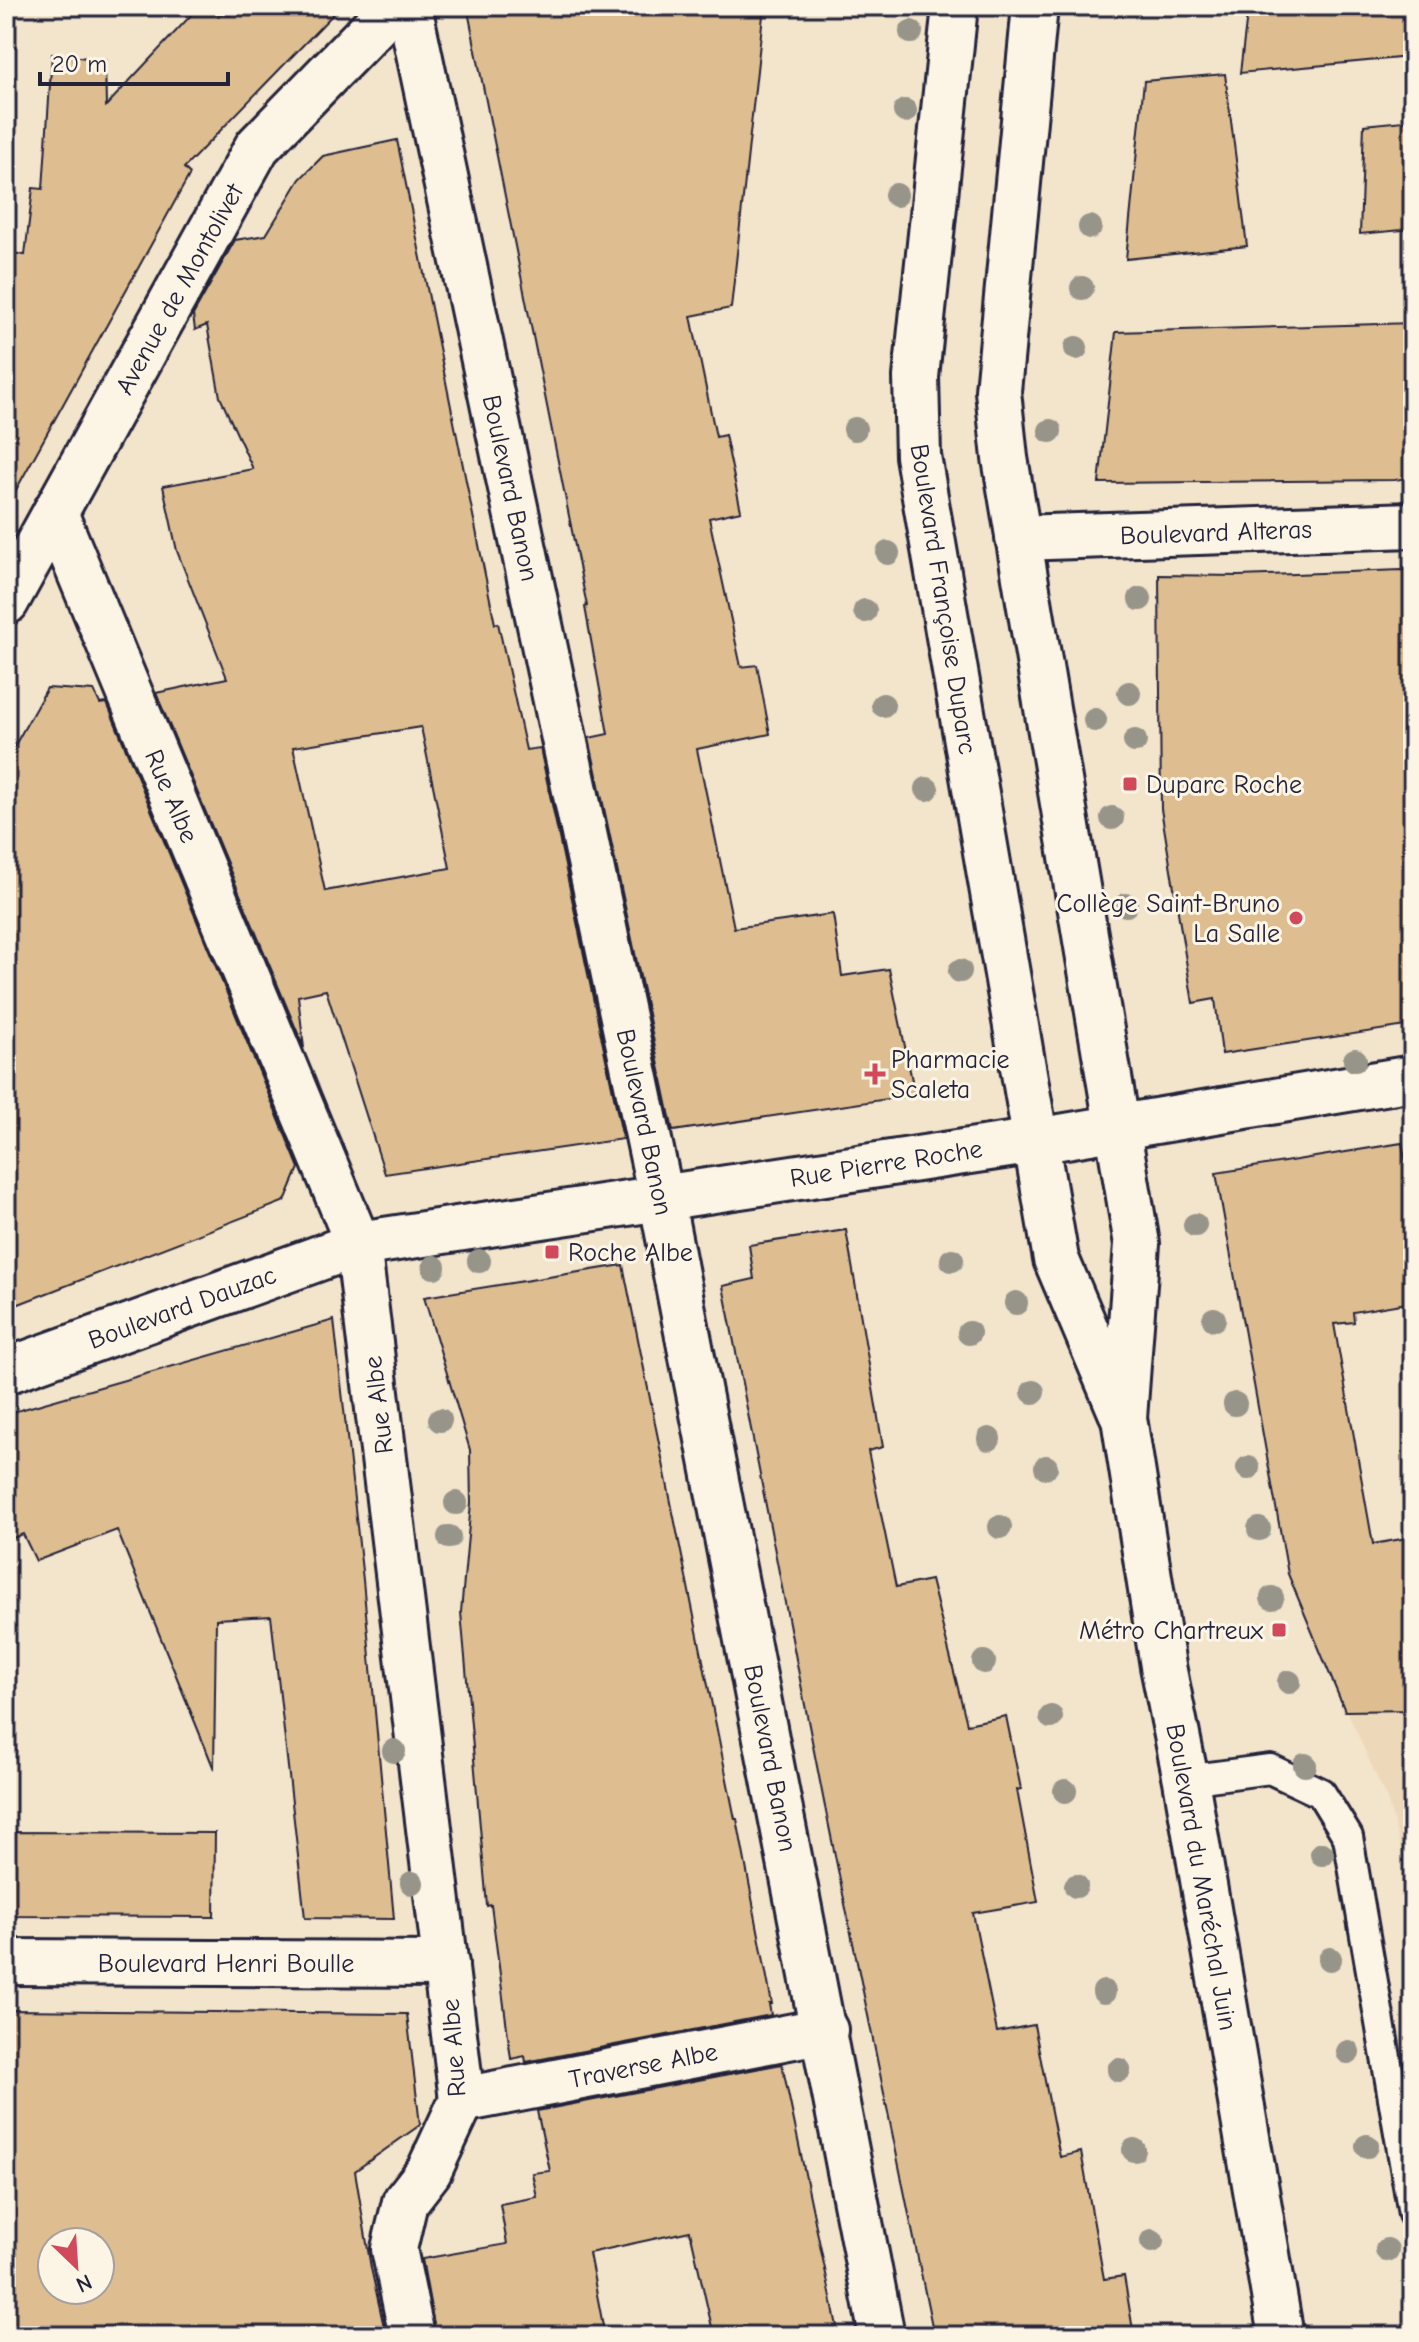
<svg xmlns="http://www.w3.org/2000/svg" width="1419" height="2342" font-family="'Comic Neue',sans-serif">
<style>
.built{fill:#edd9ba}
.building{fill:#debe91;stroke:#22223b;stroke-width:2;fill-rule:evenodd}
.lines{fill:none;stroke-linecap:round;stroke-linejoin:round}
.lane-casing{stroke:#22223b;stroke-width:34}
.street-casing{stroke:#22223b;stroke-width:50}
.secondary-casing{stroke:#22223b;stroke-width:50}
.lane{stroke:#fcf5e5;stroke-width:28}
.street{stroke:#fcf5e5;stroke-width:44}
.secondary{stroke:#fcf5e5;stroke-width:44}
.tree{fill:#979489}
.poi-dot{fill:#d1495b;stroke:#fcf5e5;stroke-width:3}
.labels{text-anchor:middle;stroke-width:6;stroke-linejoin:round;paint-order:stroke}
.street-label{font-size:26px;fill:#22223b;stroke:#fcf5e5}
.poi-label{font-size:26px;fill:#22223b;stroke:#fcf5e5;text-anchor:start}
</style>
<rect width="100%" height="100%" fill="#f3e4cc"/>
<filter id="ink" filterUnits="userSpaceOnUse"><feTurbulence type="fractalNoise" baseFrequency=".0125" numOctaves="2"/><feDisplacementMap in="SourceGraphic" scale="16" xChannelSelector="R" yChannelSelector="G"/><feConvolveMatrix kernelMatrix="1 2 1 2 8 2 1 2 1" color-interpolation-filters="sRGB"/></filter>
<g filter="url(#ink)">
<path class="built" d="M1413 1594V1893L1388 1802 1347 1711Z"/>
<g class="building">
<path d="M231 6H341L184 168 190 174 6 508V252L25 255 33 188 43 189 52 54 105 60 106 106 194 12 230 15Z"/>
<path d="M467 6H764L731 308 691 316 716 437 725 435 741 511 709 518 741 667 757 665 770 734 697 749 734 928 833 914 842 976 889 969 915 1095 673 1131 589 738 608 734 585 607 587 606Z"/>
<path d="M1248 6H1410L1409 57 1240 73Z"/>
<path d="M1225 74 1247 246 1126 259 1144 81Z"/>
<path d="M1413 120V229L1360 234 1364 125Z"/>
<path d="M397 140 495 624 498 623 526 750 540 748 623 1139 385 1174 326 990 298 996 304 1048 156 693 227 678 177 551 163 486 253 469 220 397 207 325 195 330 193 315 235 240 266 235 300 179 323 156ZM421 727 450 868 325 891 293 747Z"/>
<path d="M1413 323V477L1395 480 1099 483 1116 332Z"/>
<path d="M1402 570 1413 571V1025L1222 1054 1215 999 1193 1003 1161 809 1159 575 1239 576Z"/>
<path d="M47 688 94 691 100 704 107 703 299 1168 285 1201 6 1309V761Z"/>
<path d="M1402 1143 1413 1198V1302L1353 1312 1354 1322 1334 1324 1373 1544 1413 1537V1710L1345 1711 1288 1574 1216 1173Z"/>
<path d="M846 1230 883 1447 868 1451 896 1587 931 1580 967 1724 1006 1716 1021 1789 1017 1790 1038 1902 973 1913 997 2032 1034 2025 1060 2157 1081 2152 1104 2279 1124 2276 1134 2336H934L824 1802 723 1286 754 1279 749 1245Z"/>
<path d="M623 1265 735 1819H737L772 2004H769L771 2015 526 2062 525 2056 511 2059 491 1905 487 1906 461 1612 471 1503 470 1450 424 1297Z"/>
<path d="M334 1320 363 1580 394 1919 305 1918 271 1616 216 1619 214 1769 117 1530 36 1561 23 1534 6 1541V1414Z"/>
<path d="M6 1832 215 1833 214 1917 6 1916Z"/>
<path d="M6 2010 407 2014 420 2125 355 2171 371 2268 386 2336H6ZM52 2242H100V2290H52Z"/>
<path d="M782 2064 839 2336H714L690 2231 589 2253 605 2336H436L422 2259 507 2244 500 2204 537 2197 532 2173 550 2171 537 2111Z"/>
</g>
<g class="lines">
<g class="lane-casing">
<path id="lane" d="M1186 1780 1270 1769 1321 1793 1348 1837 1413 2214"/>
</g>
<g class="street-casing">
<g id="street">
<path d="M409 6 661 1197 882 2336"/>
<path d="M55 513 358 1244 462 2100 429 2171 405 2202 394 2249 412 2336"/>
<path d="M1018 538 1413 525"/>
<path d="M6 602 257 147 394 6"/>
<path d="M6 1371 358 1244 1036 1141 1413 1078"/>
<path d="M6 1962 446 1964"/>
<path d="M462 2100 825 2030"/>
</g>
</g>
<g class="secondary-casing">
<g id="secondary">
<path d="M955 6 916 377 918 456 1056 1259 1121 1412"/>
<path d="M1035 6 998 391 1005 458 1137 1244 1124 1418 1163 1666 1186 1780 1281 2336"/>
</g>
</g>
<use href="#lane" class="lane"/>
<use href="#street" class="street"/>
<use href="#secondary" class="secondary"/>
</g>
<g class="tree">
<circle cx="911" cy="32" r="12"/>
<circle cx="905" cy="111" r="12"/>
<circle cx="896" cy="195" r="12"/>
<circle cx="1090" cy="227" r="12"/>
<circle cx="1082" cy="288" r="12"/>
<circle cx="1076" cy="348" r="12"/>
<circle cx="855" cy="429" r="12"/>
<circle cx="1050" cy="431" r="12"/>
<circle cx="888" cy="553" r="12"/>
<circle cx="1140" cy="599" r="12"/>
<circle cx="865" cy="611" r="12"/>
<circle cx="1129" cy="693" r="12"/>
<circle cx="883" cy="705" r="12"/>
<circle cx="1095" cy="720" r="12"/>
<circle cx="1135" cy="741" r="12"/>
<circle cx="927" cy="789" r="12"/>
<circle cx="1112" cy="818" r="12"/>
<circle cx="1126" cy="905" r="12"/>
<circle cx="960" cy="971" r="12"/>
<circle cx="1355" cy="1060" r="12"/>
<circle cx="1195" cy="1225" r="12"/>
<circle cx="952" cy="1260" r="12"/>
<circle cx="479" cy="1261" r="12"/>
<circle cx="434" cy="1267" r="12"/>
<circle cx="1016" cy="1303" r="12"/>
<circle cx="1214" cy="1319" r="12"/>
<circle cx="969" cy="1333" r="12"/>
<circle cx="1033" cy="1392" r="12"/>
<circle cx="1235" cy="1404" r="12"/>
<circle cx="440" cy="1420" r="12"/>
<circle cx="989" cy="1439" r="12"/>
<circle cx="1046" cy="1467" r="12"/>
<circle cx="1248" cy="1468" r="12"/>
<circle cx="456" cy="1503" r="12"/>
<circle cx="1000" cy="1527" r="12"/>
<circle cx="1259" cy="1529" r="12"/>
<circle cx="449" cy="1537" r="12"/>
<circle cx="1272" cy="1598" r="12"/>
<circle cx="984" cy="1662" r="12"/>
<circle cx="1289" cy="1682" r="12"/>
<circle cx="1051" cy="1717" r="12"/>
<circle cx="394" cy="1751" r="12"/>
<circle cx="1305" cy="1765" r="12"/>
<circle cx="1065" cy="1791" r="12"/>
<circle cx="1322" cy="1854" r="12"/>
<circle cx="412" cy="1883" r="12"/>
<circle cx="1076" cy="1886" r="12"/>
<circle cx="1330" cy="1959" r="12"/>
<circle cx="1104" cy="1992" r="12"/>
<circle cx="1348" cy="2052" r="12"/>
<circle cx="1119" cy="2070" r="12"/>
<circle cx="1367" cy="2146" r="12"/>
<circle cx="1134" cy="2150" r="12"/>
<circle cx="1152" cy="2241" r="12"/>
<circle cx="1387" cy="2250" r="12"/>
</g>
</g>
<g class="poi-dot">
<rect x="1122" y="776" width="16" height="16" rx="4"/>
<circle cx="1296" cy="918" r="8"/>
<path d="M871 1062h8v8h8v8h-8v8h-8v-8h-8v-8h8z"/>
<rect x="544" y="1244" width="16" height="16" rx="4"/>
<rect x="1271" y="1622" width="16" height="16" rx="4"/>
</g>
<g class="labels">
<g class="street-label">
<text transform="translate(179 289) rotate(-61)" y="9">Avenue de Montolivet</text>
<text transform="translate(511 488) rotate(78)" y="9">Boulevard Banon</text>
<text transform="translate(1216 532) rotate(-2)" y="9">Boulevard Alteras</text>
<text transform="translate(944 599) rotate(81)" y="9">Boulevard Françoise Duparc</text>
<text transform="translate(172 796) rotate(67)" y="9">Rue Albe</text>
<text transform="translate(645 1122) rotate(78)" y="9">Boulevard Banon</text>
<text transform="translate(886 1163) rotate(-9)" y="9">Rue Pierre Roche</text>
<text transform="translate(182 1307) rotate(-20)" y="9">Boulevard Dauzac</text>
<text transform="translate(378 1405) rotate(-97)" y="9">Rue Albe</text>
<text transform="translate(771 1758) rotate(79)" y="9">Boulevard Banon</text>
<text transform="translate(1202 1877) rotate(80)" y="9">Boulevard du Maréchal Juin</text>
<text x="226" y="1972">Boulevard Henri Boulle</text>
<text transform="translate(453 2048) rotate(-94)" y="9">Rue Albe</text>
<text transform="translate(643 2065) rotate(-11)" y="9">Traverse Albe</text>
</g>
<g class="poi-label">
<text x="1146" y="793">Duparc Roche</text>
<text x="1280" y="912" text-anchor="end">Collège Saint-Bruno<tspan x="1280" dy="30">La Salle</tspan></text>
<text x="891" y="1068">Pharmacie<tspan x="891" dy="30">Scaleta</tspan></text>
<text x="568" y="1261">Roche Albe</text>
<text x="1263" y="1639" text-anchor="end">Métro Chartreux</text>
</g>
</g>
<rect width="1419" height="2342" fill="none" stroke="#fcf5e5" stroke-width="32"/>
<rect x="16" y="16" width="1387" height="2310" fill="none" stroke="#22223b" stroke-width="3" filter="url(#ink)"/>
<g transform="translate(76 2266) rotate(155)"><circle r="38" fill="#fcf5e5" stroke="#a5a1a1" stroke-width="2"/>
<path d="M0-6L14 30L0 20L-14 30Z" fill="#d1495b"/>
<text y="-12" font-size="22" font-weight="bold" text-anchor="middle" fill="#22223b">N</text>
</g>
<path d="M40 72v12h188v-12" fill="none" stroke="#22223b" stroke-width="4"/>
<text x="52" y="72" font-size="24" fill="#22223b" stroke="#fcf5e5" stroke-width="6" paint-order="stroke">20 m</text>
</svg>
